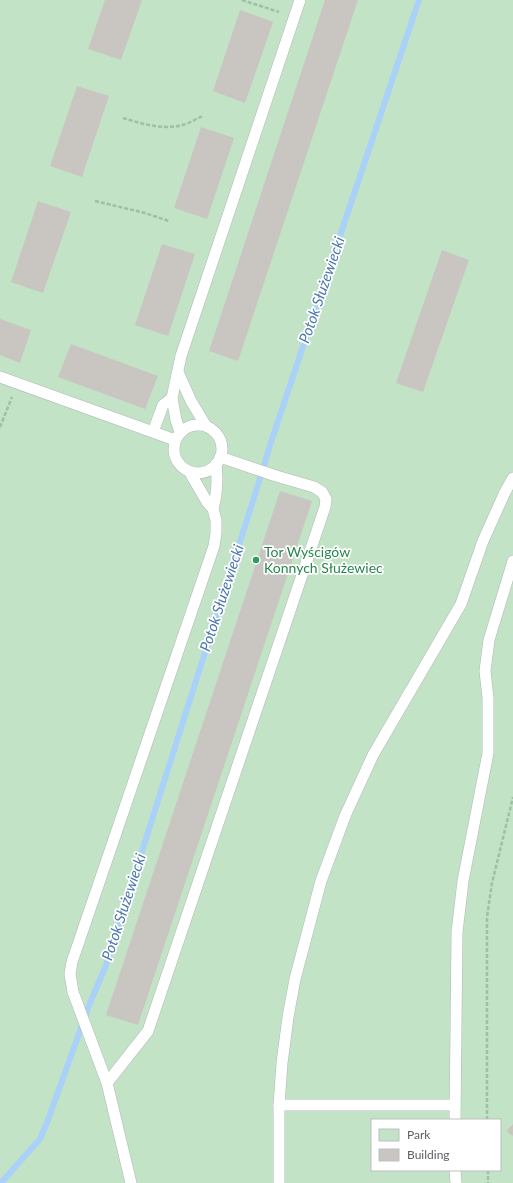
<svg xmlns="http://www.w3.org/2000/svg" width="513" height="1183" font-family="Lato,sans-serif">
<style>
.green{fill:#c2e3c5;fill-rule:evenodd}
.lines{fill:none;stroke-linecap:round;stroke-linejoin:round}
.stream{stroke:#a9d1f9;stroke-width:6}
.building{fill:#c9c6c2}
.lane-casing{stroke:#b4b6ba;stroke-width:12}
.path{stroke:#9bc1a8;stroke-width:2.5;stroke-dasharray:4 2;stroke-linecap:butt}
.lane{stroke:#fff;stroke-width:11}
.leisure-dot{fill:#2e9e5b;stroke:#fff;stroke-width:1.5}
.labels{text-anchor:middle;stroke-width:3.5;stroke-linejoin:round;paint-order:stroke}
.leisure-label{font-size:14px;fill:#27864d;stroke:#fff;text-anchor:start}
.water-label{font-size:15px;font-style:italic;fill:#4a76b2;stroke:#fff}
</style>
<rect width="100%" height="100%" fill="#edece4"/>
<path class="green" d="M0 0H513V1183H0ZM372 1120H500V1170H372Z"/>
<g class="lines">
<path class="stream" d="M1 1183 40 1139 48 1120 90 1003 105 968 258 485 271 442 419 0"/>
</g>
<g class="building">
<path d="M105 0H142L121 60 88 49Z"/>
<path d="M325 0H358L238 361 209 351Z"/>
<path d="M240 10 273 22 245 103 213 91Z"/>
<path d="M77 86 109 96 82 177 50 166Z"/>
<path d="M201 127 234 138 207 219 174 208Z"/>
<path d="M38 201 71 212 43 293 11 282Z"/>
<path d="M162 244 195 254 168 336 135 325Z"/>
<path d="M442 250 469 260 423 392 396 383Z"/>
<path d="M0 319 31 330 20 363 0 355Z"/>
<path d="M71 344 158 376 145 409 58 377Z"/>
<path d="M280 491 312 501 138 1025 106 1015Z"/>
<path d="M513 1124V1136L507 1132 509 1128Z"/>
</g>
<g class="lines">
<g class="lane-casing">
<g id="lane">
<path d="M178 372 191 401 206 426"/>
<path d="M0 377 175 440"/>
<circle cx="198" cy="449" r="24"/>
<path d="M153 432 163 405 172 398"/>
<path d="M180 432 176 420 172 398 181 356 300 0"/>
<path d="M213 509C217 494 218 480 216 464"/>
<path d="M107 1083 148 1031 325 507 326 499 322 492 314 487 273 475 220 457"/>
<path d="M279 1105H455"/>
<path d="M455 1120 457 932 463 881 488 753V698L485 671 489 640 513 561"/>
<path d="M455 1170 456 1183"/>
<path d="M131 1183 107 1083 73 992 70 974 72 962 214 546 216 533V520L213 509 207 502 189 471"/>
<path d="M279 1183V1105L282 1063 288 1017 295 979 321 881 345 816 373 755 461 604 483 541 505 492 513 478"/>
</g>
</g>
<g class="path">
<path d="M242 0 279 12"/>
<path d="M123 118C143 124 165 131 186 124 192 122 197 118 203 116"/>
<path d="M95 201 145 213 169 221"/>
<path d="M0 427 12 397"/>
<path d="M487 1120V917L492 883 513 797"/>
<path d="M488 1170V1183"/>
</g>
<use href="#lane" class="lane"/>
</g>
<circle class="leisure-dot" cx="256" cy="560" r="4"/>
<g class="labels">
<g class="leisure-label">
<text x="264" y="557">Tor Wyścigów<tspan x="264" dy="16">Konnych Służewiec</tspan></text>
</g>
<g class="water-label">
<text transform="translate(322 290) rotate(-71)" y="5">Potok Służewiecki</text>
<text transform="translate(222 598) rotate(-72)" y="5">Potok Służewiecki</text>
<text transform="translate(124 907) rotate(-72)" y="5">Potok Służewiecki</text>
</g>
</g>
<rect x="371" y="1119" width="130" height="52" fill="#ffffff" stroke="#bebfc1"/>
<rect x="379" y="1129" width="20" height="12" fill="#c2e3c5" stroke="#bebfc1"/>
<text x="407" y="1139" font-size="12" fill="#5c5f64">Park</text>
<rect x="379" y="1149" width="20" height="12" fill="#c9c6c2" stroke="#bebfc1"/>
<text x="407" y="1159" font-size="12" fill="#5c5f64">Building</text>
</svg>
